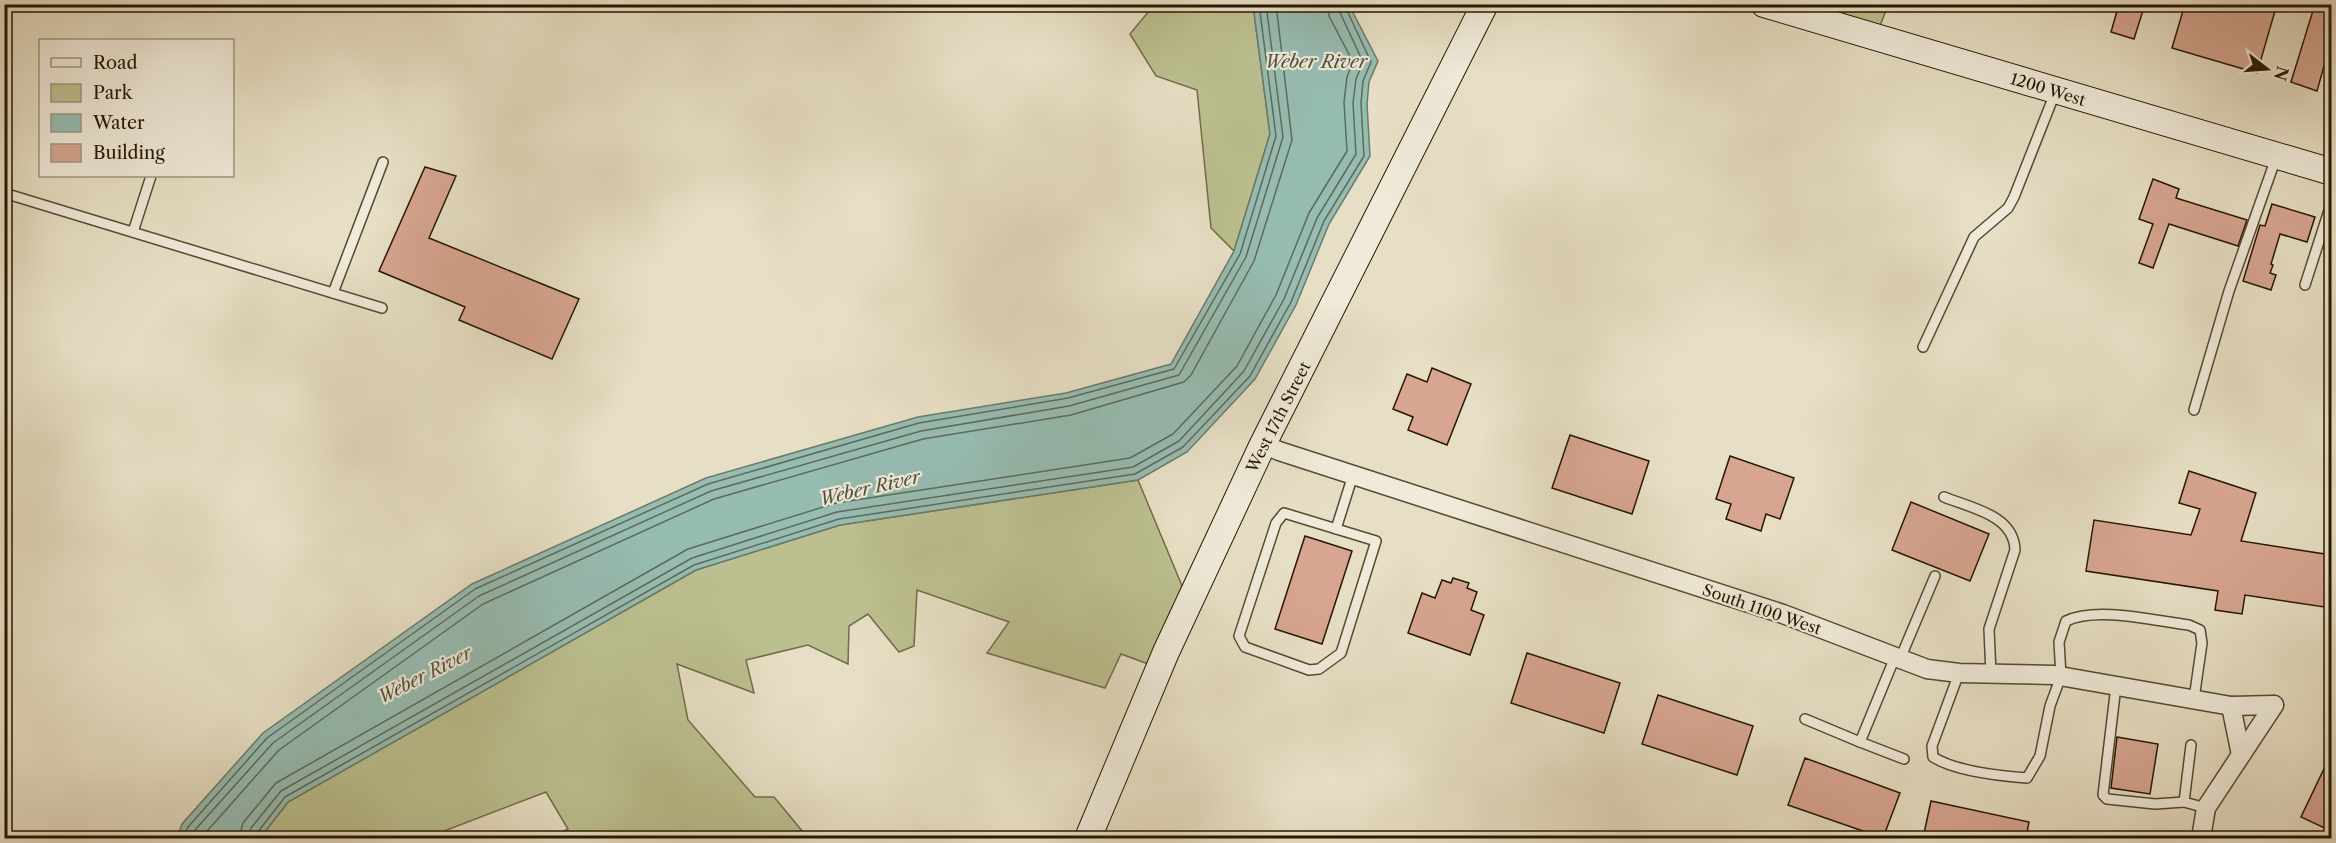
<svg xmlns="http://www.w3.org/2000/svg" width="2336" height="843" font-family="'Libre Caslon Text',serif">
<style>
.green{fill:#bcc090;stroke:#726c48;stroke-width:1.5}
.water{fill:#97bdb3;stroke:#6a7b6b;stroke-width:1.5}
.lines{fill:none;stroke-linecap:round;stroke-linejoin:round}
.shore{stroke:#5f6a5a;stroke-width:1.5}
.building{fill:#d7a591;stroke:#271700;stroke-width:1.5}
.lane-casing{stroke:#574931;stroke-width:12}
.street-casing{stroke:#574931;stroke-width:21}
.secondary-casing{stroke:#271700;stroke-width:28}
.lane{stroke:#efead9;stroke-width:9}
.street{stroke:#efead9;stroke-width:18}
.secondary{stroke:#efead9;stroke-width:26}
.labels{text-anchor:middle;stroke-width:4.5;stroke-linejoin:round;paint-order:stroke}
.street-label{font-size:16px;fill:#271700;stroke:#efead9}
.water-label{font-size:18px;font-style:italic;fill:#4e513f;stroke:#efead9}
</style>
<rect width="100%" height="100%" fill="#e7dfc5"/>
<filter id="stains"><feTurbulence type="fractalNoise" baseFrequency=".00333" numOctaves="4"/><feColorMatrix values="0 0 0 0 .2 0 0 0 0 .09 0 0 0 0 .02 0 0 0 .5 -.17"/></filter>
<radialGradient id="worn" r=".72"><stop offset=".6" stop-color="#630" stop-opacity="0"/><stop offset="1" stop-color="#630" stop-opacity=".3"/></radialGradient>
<g class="green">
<path d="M1154 5H1253L1270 134 1234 251 1211 228 1197 90 1156 76 1130 34Z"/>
<path d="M1812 5H1888L1880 26Z"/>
<path d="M1138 480 1185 593 1151 665 1121 654 1105 688 987 653 1009 622 917 590 914 646 899 652 868 614 849 626 848 664 808 645 746 660 754 693 677 664 688 720 755 797H774L808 838H550L568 829 546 792 426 838H260L288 802 696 570 840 525Z"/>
</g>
<path class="water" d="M1253 5H1349L1378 61 1369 82 1367 104 1370 156 1329 224 1296 305 1255 379 1187 452 1138 480 840 525 696 570 288 802 260 838H177L182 824 263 733 472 584 706 478 918 417 1066 393 1171 364 1234 251 1270 134Z"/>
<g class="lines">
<g class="shore">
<path d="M183 838 188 827 267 738 475 589 708 484 919 423 1068 398 1174 369 1240 254 1276 136 1259 4"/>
<path d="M191 838 194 831 273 743 479 596 711 491 921 431 1069 406 1179 375 1246 257 1283 137 1266 4"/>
<path d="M201 838 279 750 483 604 714 499 923 439 1071 415 1184 382 1191 375 1254 261 1292 140 1276 4"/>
<path d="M239 838 243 823 276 783 688 549 836 503 1130 458 1173 434 1237 366 1276 295 1309 213 1347 151 1344 102 1347 77 1353 62 1329 16 1327 4"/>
<path d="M248 838 251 828 281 791 692 558 837 512 1133 467 1179 441 1244 371 1284 299 1317 218 1356 154 1353 103 1356 79 1363 62 1336 4"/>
<path d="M256 838 257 833 285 797 694 565 839 519 1135 474 1183 447 1250 376 1291 302 1324 221 1364 156 1361 103 1363 81 1371 62 1344 4"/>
</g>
</g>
<g class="building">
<path d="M2119 4H2145L2134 39 2111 32Z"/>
<path d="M2185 4H2277L2257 73 2172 48Z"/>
<path d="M2315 4H2331V41L2317 91 2291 82Z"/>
<path d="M425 167 456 176 429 238 579 299 552 359 459 320 465 307 379 271Z"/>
<path d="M2153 179 2179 189 2176 198 2247 220 2238 246 2169 224 2153 268 2139 263 2153 224 2139 219Z"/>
<path d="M2272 204 2315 217 2307 242 2280 234 2271 264 2273 265 2270 273 2276 275 2271 290 2243 281 2260 225 2265 226Z"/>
<path d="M1432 368 1471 384 1447 445 1408 430 1413 417 1393 409 1407 374 1427 382Z"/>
<path d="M1570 435 1649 461 1632 514 1552 488Z"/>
<path d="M1730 456 1794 478 1780 519 1766 514 1761 531 1726 519 1731 504 1716 499Z"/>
<path d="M2189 471 2256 493 2241 541 2331 555V608L2245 595 2242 614 2215 610 2218 591 2086 571 2094 520 2191 535 2200 509 2179 503Z"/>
<path d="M1911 502 1989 534 1970 581 1892 550Z"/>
<path d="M1305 536 1352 551 1322 644 1275 629Z"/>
<path d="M1453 578 1469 583 1467 588 1477 592 1471 610 1484 615 1470 655 1408 633 1422 593 1435 598 1442 580 1451 583Z"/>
<path d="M1527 653 1620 683 1604 733 1511 703Z"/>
<path d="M1658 695 1753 726 1737 775 1642 744Z"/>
<path d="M2117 737 2158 744 2150 794 2111 788Z"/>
<path d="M2331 754V831L2301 817Z"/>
<path d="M1805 758 1900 793 1883 838 1788 805Z"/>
<path d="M1931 801 2029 822 2026 838H1923Z"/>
</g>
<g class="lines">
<g class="lane-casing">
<g id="lane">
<path d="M4 193 382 308"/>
<path d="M133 232 151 176"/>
<path d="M2305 285 2332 201"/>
<path d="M333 293 383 162"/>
<path d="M1923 347 1974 237 2008 208 2014 197 2055 93"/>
<path d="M2194 410 2229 291 2276 158"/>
<path d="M1944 497C1971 508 2014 515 2015 550L1989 629 1991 674"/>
<path d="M1284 513 1376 541 1341 653 1319 669 1309 670 1245 647 1239 636 1276 523Z"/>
<path d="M1336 529 1353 475"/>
<path d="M1900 659 1935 576"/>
<path d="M1959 673 1932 746 1933 757C1955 771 2000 776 2027 778L2040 756 2050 706 2061 676 2059 642 2066 621C2097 606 2155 621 2189 625L2200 630 2202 643 2194 699"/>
<path d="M2116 686 2103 795 2107 799 2155 804 2184 802"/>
<path d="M1805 719 1860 742 1895 657"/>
<path d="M1860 742 1904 759"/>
<path d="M2191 745 2184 802 2206 808"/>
</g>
</g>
<g class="street-casing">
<g id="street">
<path d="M1263 444 1279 451 1783 614 1927 669 1959 673 2054 675 2231 706 2274 705"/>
<path d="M2231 706 2241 755"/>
<path d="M2201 838 2206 808 2274 705"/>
</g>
</g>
<g class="secondary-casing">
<g id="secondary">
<path d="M1764 4 2332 172"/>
<path d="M1088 838 1166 652 1263 444 1485 4"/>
</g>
</g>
<use href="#lane" class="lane"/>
<use href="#street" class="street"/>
<use href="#secondary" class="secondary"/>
</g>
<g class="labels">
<g class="street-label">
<text transform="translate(2048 89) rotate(17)" y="6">1200 West</text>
<text transform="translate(1278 417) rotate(-63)" y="6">West 17th Street</text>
<text transform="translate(1762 609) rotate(19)" y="6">South 1100 West</text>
</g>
<g class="water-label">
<text x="1316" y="68">Weber River</text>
<text transform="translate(870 488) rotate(-13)" y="6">Weber River</text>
<text transform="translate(425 675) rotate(-27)" y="6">Weber River</text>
</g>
</g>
<rect width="2336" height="843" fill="none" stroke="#e7dfc5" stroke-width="24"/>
<rect x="6" y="6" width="2324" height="831" fill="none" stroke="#271700" stroke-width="3"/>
<rect x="12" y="12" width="2312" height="819" fill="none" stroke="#271700" stroke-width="1.5"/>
<rect x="39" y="39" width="195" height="138" fill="#efead9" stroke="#9f9682" stroke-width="1.5"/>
<rect x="51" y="58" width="30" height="9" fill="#efead9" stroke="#9f9682" stroke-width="1.5"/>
<text x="93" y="69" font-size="18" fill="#271700">Road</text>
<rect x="51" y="84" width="30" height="18" fill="#bcc090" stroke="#9f9682" stroke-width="1.5"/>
<text x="93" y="99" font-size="18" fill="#271700">Park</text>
<rect x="51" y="114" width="30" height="18" fill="#97bdb3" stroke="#9f9682" stroke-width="1.5"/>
<text x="93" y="129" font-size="18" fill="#271700">Water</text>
<rect x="51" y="144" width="30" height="18" fill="#d7a591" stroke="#9f9682" stroke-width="1.5"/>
<text x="93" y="159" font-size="18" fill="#271700">Building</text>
<g transform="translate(2267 69) rotate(107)" stroke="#efead9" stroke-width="4.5" paint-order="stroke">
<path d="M0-4.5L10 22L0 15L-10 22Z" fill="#271700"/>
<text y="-9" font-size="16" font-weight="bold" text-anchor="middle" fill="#271700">N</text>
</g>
<rect width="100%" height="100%" filter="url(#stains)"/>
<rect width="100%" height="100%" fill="url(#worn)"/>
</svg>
